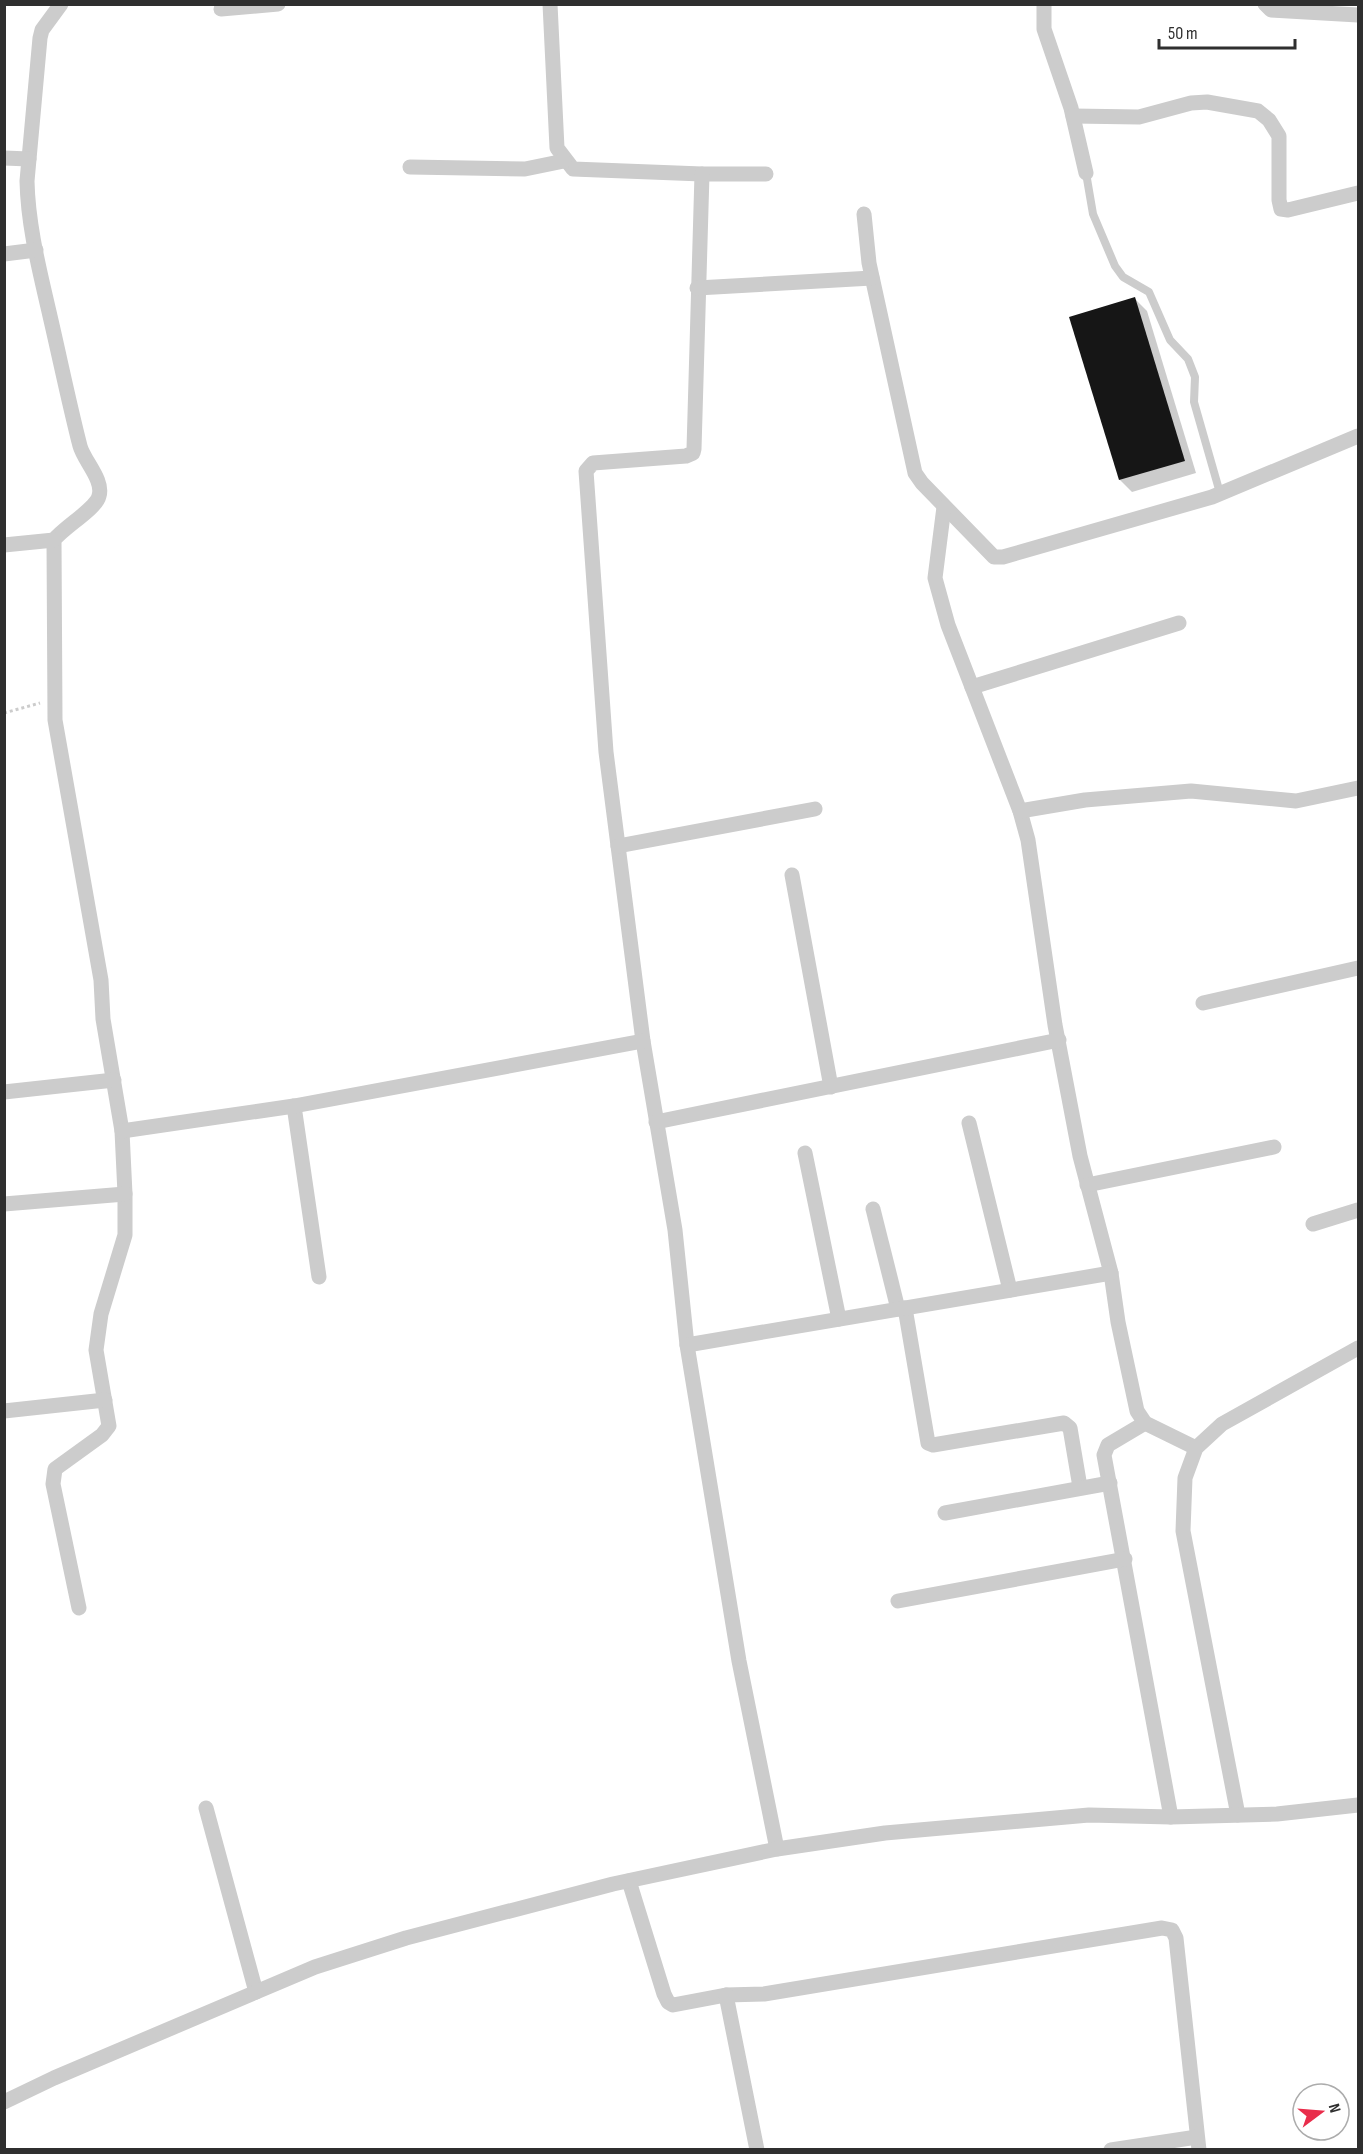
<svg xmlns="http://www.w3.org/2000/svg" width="1363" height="2154" font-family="'Sofia Sans Condensed',sans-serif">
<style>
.shadow{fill:#0003}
.building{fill:#161616}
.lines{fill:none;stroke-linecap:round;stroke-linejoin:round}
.path{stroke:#ccc;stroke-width:3;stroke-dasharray:3 3;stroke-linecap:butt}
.lane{stroke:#ccc;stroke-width:8}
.street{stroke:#ccc;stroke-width:15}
</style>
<rect width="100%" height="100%" fill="#fff"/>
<path class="shadow" d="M1135 299 1147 311 1196 473 1132 492 1120 480Z"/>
<path class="building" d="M1135 297 1185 461 1119 480 1069 317Z"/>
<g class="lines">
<path class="path" d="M4 713 40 703"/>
<path class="lane" d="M1086 173 1093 214 1115 266 1123 277 1149 292 1170 340 1188 359 1195 377 1194 402 1220 493"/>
<g class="street">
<path d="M61 4 42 30 40 38 27 181C28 227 40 272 50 316 60 359 69 403 80 446 84 461 104 480 99 496 96 509 64 527 54 540L55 720 101 980 103 1019 122 1131 125 1194V1235L101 1314 96 1350 109 1426 102 1435 55 1469 53 1484 79 1608"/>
<path d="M550 4 557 148 573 169 702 174H766"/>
<path d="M1044 4V29L1071 108 1086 173"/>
<path d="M1265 4 1271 10 1358 15"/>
<path d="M221 9 278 4"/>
<path d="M1073 116 1139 117 1191 103 1207 102 1258 111 1269 120 1279 136V200L1281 209 1288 210 1358 193"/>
<path d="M4 158 29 159"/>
<path d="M410 167 525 169 564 161"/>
<path d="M702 174 694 449 693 453 686 456 593 463 586 471 606 752 643 1041 675 1230 687 1345 739 1661 777 1849"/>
<path d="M864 214 869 263 915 473 922 483 994 557H1003L1212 497 1358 436"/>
<path d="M4 254 36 250"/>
<path d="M697 288 872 278"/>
<path d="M944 507 935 578 948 625 1020 811 1028 840 1055 1025 1080 1156 1111 1273 1118 1322 1137 1411 1145 1423 1196 1448"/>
<path d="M4 545 54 540"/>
<path d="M972 687 1179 623"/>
<path d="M1020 811 1085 800 1191 791 1296 801 1358 788"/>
<path d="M618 846 815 809"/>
<path d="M792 875 831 1087"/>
<path d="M1203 1003 1358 968"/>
<path d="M4 1092 114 1080"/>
<path d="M294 1106 319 1277"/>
<path d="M656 1122 1059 1040"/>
<path d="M969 1123 1010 1290"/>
<path d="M122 1131 294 1106 643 1041"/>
<path d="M805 1153 839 1319"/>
<path d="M1087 1185 1274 1147"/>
<path d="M4 1204 125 1194"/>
<path d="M873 1209 898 1309"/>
<path d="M1313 1224 1358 1210"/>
<path d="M905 1308 928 1443 933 1445 1064 1423 1070 1428 1080 1487"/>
<path d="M687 1345 1111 1273"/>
<path d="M4 1411 105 1400"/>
<path d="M1145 1423 1108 1445 1104 1455 1171 1817"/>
<path d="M945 1513 1110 1483"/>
<path d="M898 1601 1125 1559"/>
<path d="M206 1808 256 1992"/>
<path d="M1238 1815 1183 1531 1185 1478 1196 1448 1222 1424 1358 1348"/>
<path d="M629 1881 664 1994 668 2002 673 2005 726 1995 764 1994 1162 1928 1172 1930 1176 1938 1199 2150"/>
<path d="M726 1995 757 2150"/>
<path d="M4 2102 54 2078 315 1967 406 1938 613 1884 777 1849 885 1833 1089 1815 1171 1817 1277 1814 1358 1805"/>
<path d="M1111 2150 1197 2137"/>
</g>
</g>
<rect width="1363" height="2154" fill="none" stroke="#2f2f2f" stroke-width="12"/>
<g transform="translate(1321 2112) rotate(74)"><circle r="28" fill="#ffffff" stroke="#acacac" stroke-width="1.5"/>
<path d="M0-4.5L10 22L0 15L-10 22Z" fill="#e92d4b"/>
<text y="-9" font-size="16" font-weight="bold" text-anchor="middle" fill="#2f2f2f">N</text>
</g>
<path d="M1159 39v9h136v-9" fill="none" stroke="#2f2f2f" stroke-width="3"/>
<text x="1168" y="39" font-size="18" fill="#2f2f2f" stroke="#ffffff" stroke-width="4.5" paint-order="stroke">50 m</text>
</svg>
